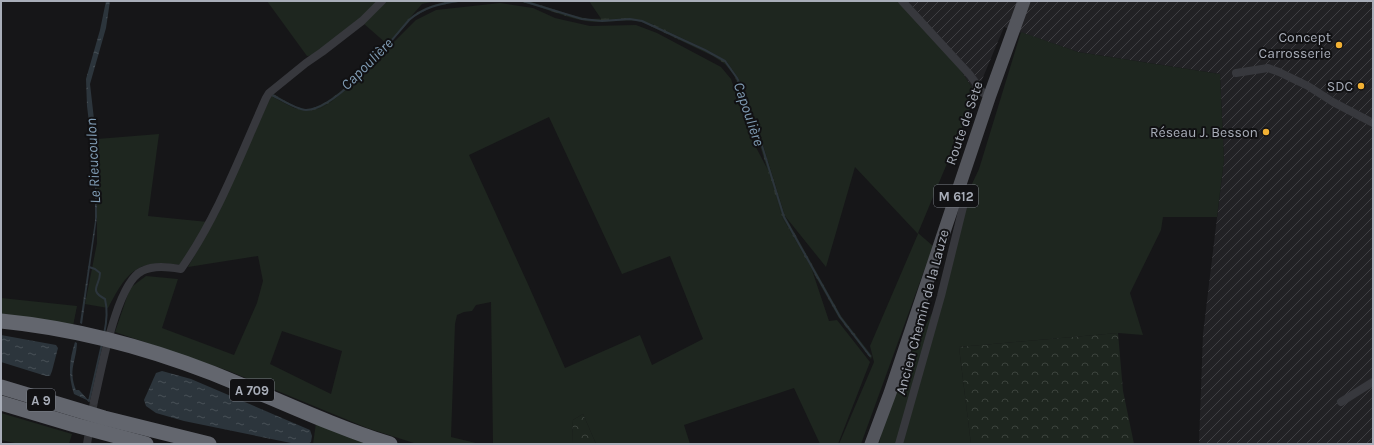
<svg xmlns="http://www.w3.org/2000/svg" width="1374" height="445" font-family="Karla,sans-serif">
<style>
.industrial{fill:url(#industrial-furrows)}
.green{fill:#1e261f;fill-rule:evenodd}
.forest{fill:url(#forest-crowns)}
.wetland{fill:url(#wetland-marsh)}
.water{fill:url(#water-ripples)}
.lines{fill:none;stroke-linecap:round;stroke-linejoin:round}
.stream{stroke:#2c353c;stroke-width:2}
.street-tunnel{stroke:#333438;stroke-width:8;stroke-dasharray:8 4;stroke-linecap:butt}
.street{stroke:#37383d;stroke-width:8}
.primary{stroke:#53555c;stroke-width:13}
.highway{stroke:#63666e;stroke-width:15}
.poi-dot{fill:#f2b134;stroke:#111113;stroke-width:1.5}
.labels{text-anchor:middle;stroke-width:4;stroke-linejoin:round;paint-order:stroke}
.shield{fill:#111113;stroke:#7b7e86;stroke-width:1}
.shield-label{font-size:13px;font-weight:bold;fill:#a8adb8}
.poi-label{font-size:14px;fill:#a8adb8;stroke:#111113;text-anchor:end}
.street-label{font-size:14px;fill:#a8adb8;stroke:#111113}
.water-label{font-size:15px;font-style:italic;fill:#7f9bb3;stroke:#111113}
</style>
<defs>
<pattern id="industrial-furrows" width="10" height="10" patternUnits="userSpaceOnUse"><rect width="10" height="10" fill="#222225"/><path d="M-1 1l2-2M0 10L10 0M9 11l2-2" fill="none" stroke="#3f3f43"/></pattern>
<pattern id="forest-crowns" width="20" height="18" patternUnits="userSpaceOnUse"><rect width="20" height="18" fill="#1e261f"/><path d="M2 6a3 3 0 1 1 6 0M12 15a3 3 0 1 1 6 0" fill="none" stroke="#3c433d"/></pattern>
<pattern id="wetland-marsh" width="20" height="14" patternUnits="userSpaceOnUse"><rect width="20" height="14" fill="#1e261f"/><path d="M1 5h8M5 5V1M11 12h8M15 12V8" fill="none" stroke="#3c433d"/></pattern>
<pattern id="water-ripples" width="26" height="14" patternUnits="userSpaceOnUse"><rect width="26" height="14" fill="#2c353c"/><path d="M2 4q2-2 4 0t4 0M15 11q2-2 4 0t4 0" fill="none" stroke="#485056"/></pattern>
</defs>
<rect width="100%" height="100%" fill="#161618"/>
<path class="industrial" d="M900 1H1373V444H1199L1203 334 1224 160 1220 74 1078 52 1004 27 976 94 957 64Z"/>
<g class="green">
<path d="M267 1H436L422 4 387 44 363 23 317 55 307 56Z"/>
<path d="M589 1H900L957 64 976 94 918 233 933 246 861 444H839L874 362 870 346 918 234 855 167 826 267 785 216 763 145 748 107 744 90 738 78 726 61 709 51 652 24 628 18 602 20Z"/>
<path d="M500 3 533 8 555 18 590 26 636 25 657 33 721 67 731 79 750 136 769 172 782 217 811 267 829 321 837 320 870 362 838 444H820L794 388 684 425 690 444H596L583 414 573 420 572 444H493L491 302 476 305 472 311 464 312 457 315 455 324 451 437 480 444H417L367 428 229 371 115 332 130 288 146 276 178 279 162 328 234 355 257 303 263 281 258 256 188 267 218 214 271 96 294 108 310 111 321 108 331 102 354 82 416 20 436 10ZM549 117 622 274 670 256 703 339 652 365 640 335 565 368 527 282 469 155ZM282 331 342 351 331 394 270 364Z"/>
<path d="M1021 32 1078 52 1220 74 1224 160 1217 217H1163L1161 230 1130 293 1143 335 1118 333 959 347 971 444H879L890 393 941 296 965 199 979 169Z"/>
<path d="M159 134 148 216 208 222 181 265C172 264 162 263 153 264 128 266 118 290 108 308L85 304 97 243V139Z"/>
<path d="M1 298 77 306 73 326 1 314Z"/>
<path d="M1 413 72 434 69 444H19L1 440Z"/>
<path d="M316 423 369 444H313Z"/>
</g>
<g class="forest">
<path d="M1118 333 1123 391 1134 444H971L959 347Z"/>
<path d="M583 414 596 444H572L573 420Z"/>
</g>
<g class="wetland">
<path d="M451 1H465L434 6 428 9 413 17 365 71 331 102 321 108 310 111H302L271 96 273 94C281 98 297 109 306 109 329 109 367 67 382 50 391 39 400 25 412 16 424 7 437 3 451 1Z"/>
<path d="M518 1H528L568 14 588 19 628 18 642 20 662 28 726 61 738 78 744 90 748 107 763 145 785 216 841 316 872 356 871 359 839 318 782 217 758 139 745 106 741 91 734 75 725 64 713 56 642 22C624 18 605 24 586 21 563 17 541 6 518 1Z"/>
</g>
<g class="water">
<path d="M106 1H110L106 28 90 84 96 137 97 217 82 324 80 323 95 221V185L91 139 87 106 86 79 100 30Z"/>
<path d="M1 335 56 345 58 348 52 371 50 376H46L1 362Z"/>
<path d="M75 342 77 343C76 363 68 369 76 390H79L89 401 74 394C68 375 69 361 75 342Z"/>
<path d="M162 371 191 379 310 430 312 436 311 442 308 444H296L184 421 156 413 146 406 144 400 156 373Z"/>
</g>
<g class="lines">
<g class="stream">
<path d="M523 1 582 19 602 21 630 19 642 21 705 50 725 61 737 78 743 91 747 106 762 146 784 217 840 317 870 356"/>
<path d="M272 95C280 99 297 110 306 110 338 109 388 44 409 20 424 7 439 4 458 1"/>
<path d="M89 267 95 269 100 273C100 286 88 290 105 299 108 311 107 321 104 334"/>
<path d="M88 400 89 401 102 344"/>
</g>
<path class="street-tunnel" d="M87 444 94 401"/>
<g class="street">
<path d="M902 1 970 75 983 93 990 95"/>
<path d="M1236 73 1268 68 1279 72 1308 86 1333 102 1373 123"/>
<path d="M94 401C101 373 116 283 142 271 154 265 168 267 181 269 218 216 240 156 266 98L269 93 306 63 322 52 362 21 382 1"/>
<path d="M1341 402 1373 382"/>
<path d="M899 444 941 296 965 199 962 190 959 188"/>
</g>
<path class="primary" d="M871 444 890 393 990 95 1024 1"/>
<g class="highway">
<path d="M1 321C73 328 145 347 212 373 272 397 329 425 390 444"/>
<path d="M1 387 104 418 209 444"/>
<path d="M1 403 75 425 146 444"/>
</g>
</g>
<g class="poi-dot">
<circle cx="1339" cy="45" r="4"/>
<circle cx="1361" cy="86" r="4"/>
<circle cx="1266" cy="132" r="4"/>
</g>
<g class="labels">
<g class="shield">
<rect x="934" y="185" width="44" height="22" rx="3"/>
<rect x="230" y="379" width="44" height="22" rx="3"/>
<rect x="27" y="389" width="28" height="22" rx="3"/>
</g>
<g class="shield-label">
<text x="956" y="201">M 612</text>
<text x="252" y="395">A 709</text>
<text x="41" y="405">A 9</text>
</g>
<g class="poi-label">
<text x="1331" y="42">Concept<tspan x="1331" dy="16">Carrosserie</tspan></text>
<text x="1353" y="91">SDC</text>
<text x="1258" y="137">Réseau J. Besson</text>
</g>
<g class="street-label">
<text transform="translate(964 123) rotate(-71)" y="5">Route de Sète</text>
<text transform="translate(922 312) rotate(-75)" y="5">Ancien Chemin de la Lauze</text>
</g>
<g class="water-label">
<text transform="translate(367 64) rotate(-45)" y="5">Capoulière</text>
<text transform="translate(749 114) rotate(71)" y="5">Capoulière</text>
<text transform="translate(93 161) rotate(-93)" y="5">Le Rieucoulon</text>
</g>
</g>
<rect width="1374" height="445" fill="none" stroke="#a8adb8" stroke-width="4"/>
</svg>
